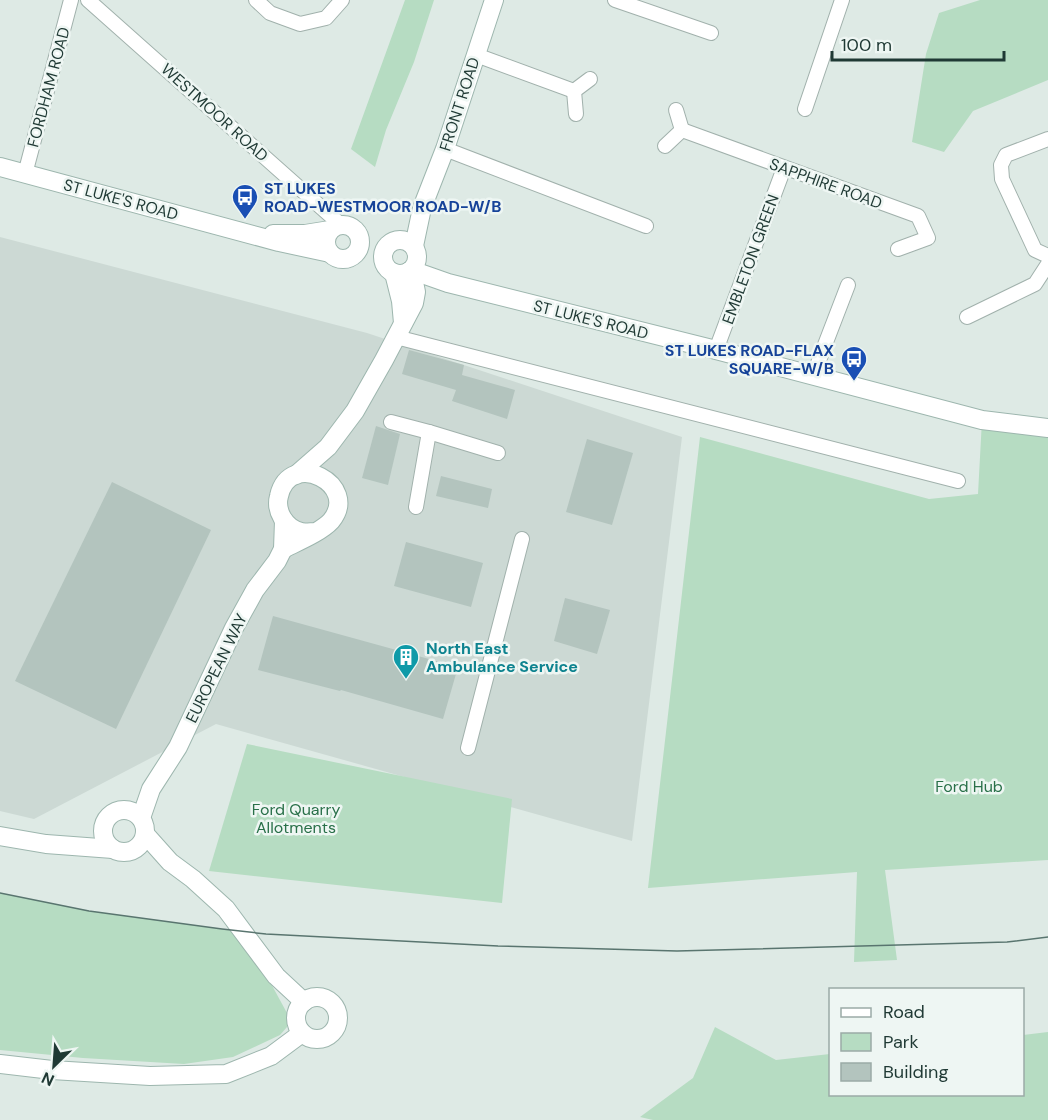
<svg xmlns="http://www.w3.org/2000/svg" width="1048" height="1120" font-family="'DM Sans',sans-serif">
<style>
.built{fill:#ccd9d4}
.green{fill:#b6dcc2}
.building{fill:#b3c4be}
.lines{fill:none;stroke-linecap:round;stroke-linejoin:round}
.street-casing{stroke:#a1b1ac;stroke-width:16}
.secondary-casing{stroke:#9db6ae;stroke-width:20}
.street{stroke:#fff;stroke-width:14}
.secondary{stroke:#fff;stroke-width:18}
.tram{stroke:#59756f;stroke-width:1.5}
.labels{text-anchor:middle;stroke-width:5;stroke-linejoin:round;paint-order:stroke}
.street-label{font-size:16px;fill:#1f3934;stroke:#eef6f3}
.transit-label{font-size:16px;font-weight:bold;fill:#164399;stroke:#eef6f3;text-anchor:start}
.culture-label{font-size:16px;font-weight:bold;fill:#0d838f;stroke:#eef6f3;text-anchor:start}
.park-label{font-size:16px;fill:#297049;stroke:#eef6f3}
</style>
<rect width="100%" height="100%" fill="#deeae5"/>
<path class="built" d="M0 237 367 333 682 437 632 841 216 724 34 819 0 811Z"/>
<g class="green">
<path d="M405 0H434L414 62 386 130 375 167 351 149Z"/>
<path d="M980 0H1048V80L973 111 944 152 912 142 926 54 939 13Z"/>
<path d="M982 420 1048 428V860L885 870 897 960 854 962 857 872 648 888 700 437 929 499 978 494Z"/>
<path d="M247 744 512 799 502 903 209 871Z"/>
<path d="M0 893 89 911 230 930 269 980 287 1013V1027L280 1035 233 1057 184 1064 83 1058 0 1050Z"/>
<path d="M715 1027 776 1060 830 1054V1094H1022L1023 1035 1048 1032V1120H653L640 1117 693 1078Z"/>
</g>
<g class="building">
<path d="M409 350 464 365 462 375 515 390 507 419 452 401 456 390 402 374Z"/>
<path d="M376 426 400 434 388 485 362 478Z"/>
<path d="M587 439 633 453 612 525 566 512Z"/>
<path d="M441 476 492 489 488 508 436 496Z"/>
<path d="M112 482 211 530 116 729 15 681Z"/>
<path d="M406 542 483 563 471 607 394 586Z"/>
<path d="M565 598 610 610 597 654 554 641Z"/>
<path d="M273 616 458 667 443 719 341 690 340 691 258 670Z"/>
</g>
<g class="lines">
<g class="street-casing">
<g id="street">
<path d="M88 0 341 225"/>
<path d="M256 0 270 13 300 24 326 18 342 0"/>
<path d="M615 0 711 33"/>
<path d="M476 55 574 91"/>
<path d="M805 109 842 0"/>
<path d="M576 114 574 91 590 79"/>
<path d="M682 130 918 216 928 238 898 249"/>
<path d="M1048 139 1006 155 1001 165 1002 179 1035 250 1048 256"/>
<path d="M665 146 682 130 676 110"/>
<path d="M445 149 646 226"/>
<path d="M25 174 71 0"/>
<path d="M967 317 1035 284 1048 264"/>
<path d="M396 337 958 481"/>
<path d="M716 350 784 168"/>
<path d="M813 376 848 285"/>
<path d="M391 422 429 432 416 507"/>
<path d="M429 432 498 453"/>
<path d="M468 748 522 539"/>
</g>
</g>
<g class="secondary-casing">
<g id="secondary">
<path d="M0 167 279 242 330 253"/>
<circle cx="343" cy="242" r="17"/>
<path d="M273 234H305L330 230"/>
<circle cx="400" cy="257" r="17"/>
<path d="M414 246 422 208 445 149 494 0"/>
<path d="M411 270 448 283 716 350 982 420 1048 428"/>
<path d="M394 273 401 301 403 323"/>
<path d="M296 475 328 447 355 411 384 360 414 303 416 292 414 282 408 272"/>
<path d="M283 549C297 542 321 532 331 521 361 485 290 448 279 496 275 511 285 528 301 532 305 533 311 532 315 532"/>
<circle cx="124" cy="831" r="21"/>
<path d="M141 818 151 789 178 747 234 628 255 590 277 561 283 549 284 521"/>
<path d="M145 834 170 862 193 879 226 909 276 976 304 1002"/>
<path d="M0 836 46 844 113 849"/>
<circle cx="317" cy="1018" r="21"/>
<path d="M0 1064 52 1070 150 1076 226 1074 271 1056 302 1033"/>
</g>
</g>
<use href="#street" class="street"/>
<use href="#secondary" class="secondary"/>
<path class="tram" d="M0 893 89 911 222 929 266 934 498 946 677 951 1007 942 1048 937"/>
</g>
<defs>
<g id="bus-pin" transform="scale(1.35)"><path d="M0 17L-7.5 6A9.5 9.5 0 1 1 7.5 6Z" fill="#1a4fb4" stroke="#eef6f3"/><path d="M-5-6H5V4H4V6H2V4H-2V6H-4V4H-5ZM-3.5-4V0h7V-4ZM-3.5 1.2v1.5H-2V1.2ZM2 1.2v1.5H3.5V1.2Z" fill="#fff"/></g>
<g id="building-pin" transform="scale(1.35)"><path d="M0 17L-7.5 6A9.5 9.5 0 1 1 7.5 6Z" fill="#0f9aa8" stroke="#eef6f3"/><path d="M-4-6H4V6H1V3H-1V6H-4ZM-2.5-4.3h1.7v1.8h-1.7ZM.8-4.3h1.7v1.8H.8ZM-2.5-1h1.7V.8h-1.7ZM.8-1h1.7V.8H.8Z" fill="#fff"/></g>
</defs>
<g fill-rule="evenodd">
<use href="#bus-pin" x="245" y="197"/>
<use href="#bus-pin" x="854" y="359"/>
<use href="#building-pin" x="406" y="657"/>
</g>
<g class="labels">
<g class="street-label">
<text transform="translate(48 87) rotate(-75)" y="6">FORDHAM ROAD</text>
<text transform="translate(459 104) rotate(-72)" y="6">FRONT ROAD</text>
<text transform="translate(215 112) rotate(42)" y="6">WESTMOOR ROAD</text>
<text transform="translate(826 183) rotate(20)" y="6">SAPPHIRE ROAD</text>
<text transform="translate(121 199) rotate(15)" y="6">ST LUKE'S ROAD</text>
<text transform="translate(750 259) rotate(-70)" y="6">EMBLETON GREEN</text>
<text transform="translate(591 319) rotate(14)" y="6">ST LUKE'S ROAD</text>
<text transform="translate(216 668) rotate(-64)" y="6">EUROPEAN WAY</text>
</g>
<g class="transit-label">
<text x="264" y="194">ST LUKES<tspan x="264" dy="18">ROAD-WESTMOOR ROAD-W/B</tspan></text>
<text x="834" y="356" text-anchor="end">ST LUKES ROAD-FLAX<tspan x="834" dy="18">SQUARE-W/B</tspan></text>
</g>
<g class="culture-label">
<text x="426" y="654">North East<tspan x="426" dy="18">Ambulance Service</tspan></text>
</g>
<g class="park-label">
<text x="969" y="792">Ford Hub</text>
<text x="296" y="815">Ford Quarry<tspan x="296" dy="18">Allotments</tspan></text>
</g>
</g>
<rect x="829" y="988" width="195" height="108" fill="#eef6f3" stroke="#9baaa7" stroke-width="1.5"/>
<rect x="841" y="1008" width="30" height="9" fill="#ffffff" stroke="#9baaa7" stroke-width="1.5"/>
<text x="883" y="1018" font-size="18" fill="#1f3934">Road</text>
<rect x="841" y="1033" width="30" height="18" fill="#b6dcc2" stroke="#9baaa7" stroke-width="1.5"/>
<text x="883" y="1048" font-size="18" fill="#1f3934">Park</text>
<rect x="841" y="1063" width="30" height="18" fill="#b3c4be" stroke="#9baaa7" stroke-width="1.5"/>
<text x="883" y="1078" font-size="18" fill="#1f3934">Building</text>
<g transform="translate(54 1066) rotate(205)" stroke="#eef6f3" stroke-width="4.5" paint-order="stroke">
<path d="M0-4.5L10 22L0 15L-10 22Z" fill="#1f3934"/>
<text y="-9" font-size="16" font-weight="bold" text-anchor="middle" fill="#1f3934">N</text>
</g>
<path d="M832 51v9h172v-9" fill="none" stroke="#1f3934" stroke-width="3"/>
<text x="841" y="51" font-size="18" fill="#1f3934" stroke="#eef6f3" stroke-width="4.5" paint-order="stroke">100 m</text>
</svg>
